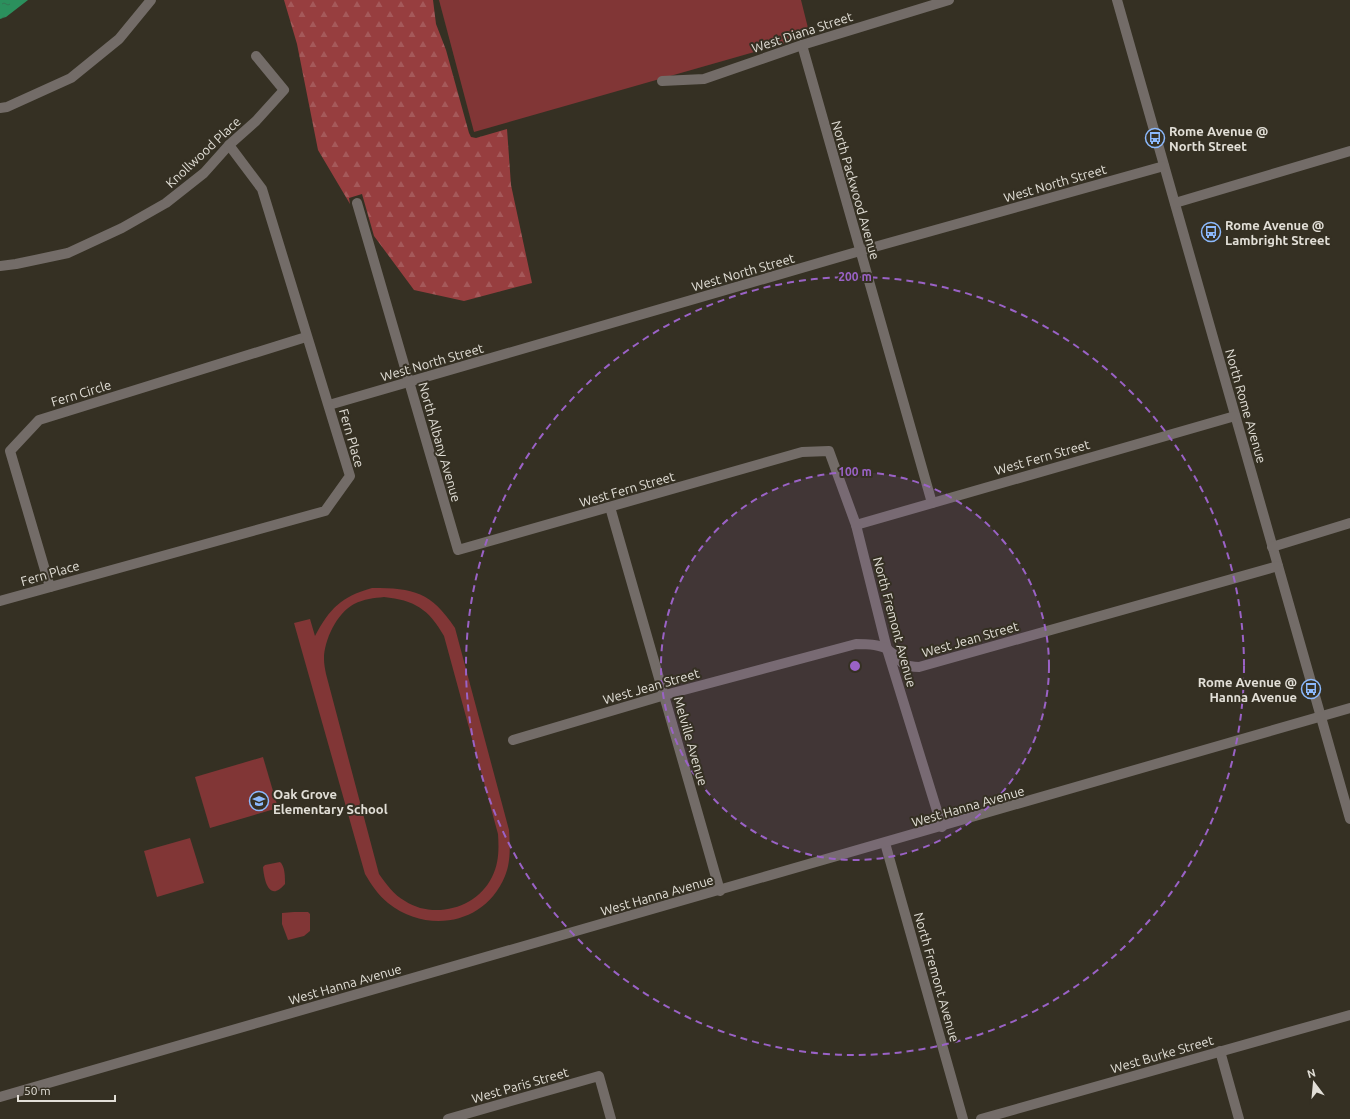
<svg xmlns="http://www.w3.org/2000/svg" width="1350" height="1119" font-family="Ubuntu,sans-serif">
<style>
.forest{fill:url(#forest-firs)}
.park{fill:#813636;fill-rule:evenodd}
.water{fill:url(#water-ripples)}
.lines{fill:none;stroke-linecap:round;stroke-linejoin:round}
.minor{stroke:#736c68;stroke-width:10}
.ring{fill:none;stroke:#9a62c6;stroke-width:2;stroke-dasharray:7 5}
.labels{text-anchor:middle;stroke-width:4;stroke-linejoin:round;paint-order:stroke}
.street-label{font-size:13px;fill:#e2dfd7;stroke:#353023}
.poi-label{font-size:13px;font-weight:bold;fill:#e2dfd7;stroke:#353023;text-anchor:start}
.centre{fill:#9a62c6;stroke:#353023;stroke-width:2}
.ring-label{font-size:12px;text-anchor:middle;font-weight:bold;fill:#9a62c6;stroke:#353023;stroke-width:4;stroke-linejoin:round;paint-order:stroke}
</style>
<defs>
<pattern id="forest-firs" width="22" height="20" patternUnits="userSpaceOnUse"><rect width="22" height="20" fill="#973e3f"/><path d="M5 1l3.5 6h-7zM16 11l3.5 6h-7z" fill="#a5595a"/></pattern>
<pattern id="water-ripples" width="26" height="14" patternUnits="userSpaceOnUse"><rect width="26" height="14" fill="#2b905d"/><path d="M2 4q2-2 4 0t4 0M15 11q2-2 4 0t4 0" fill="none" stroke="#347553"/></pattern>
</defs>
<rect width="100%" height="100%" fill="#353023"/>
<path class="forest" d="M284 0H433L436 24 446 50 469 133 471 137 476 138 507 129 511 185 532 283 464 301 414 290 374 236 362 194 349 198 350 204 318 150 297 44Z"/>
<g class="park">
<path d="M439 0H801L810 36 474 132Z"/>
<path d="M372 588C414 588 431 592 455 628L509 830C510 845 511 862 505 876 485 925 427 934 388 903 378 895 371 884 365 874L294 623 310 619 315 636C330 608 341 597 372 588ZM384 597C414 600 429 609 444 636L498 834C499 849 499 863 492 877 477 908 434 920 405 901 394 895 386 884 379 874L326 674C325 669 324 664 324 659 324 640 337 613 354 604 364 599 374 598 384 597Z"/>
<path d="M263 757 278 808 210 828 195 777Z"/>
<path d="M190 838 204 883 157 897 144 851Z"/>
<path d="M280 862C285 866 285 877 285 884 269 903 264 880 263 867L265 865Z"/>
<path d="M294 912H308L310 914V931L304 936 288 940 282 924V913Z"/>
</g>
<path class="water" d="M0 0H28L6 17 0 19Z"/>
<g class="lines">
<g class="minor">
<path d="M1117 0 1350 819"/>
<path d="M802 45 932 503"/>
<path d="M662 81 704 79 802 45 949 0"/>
<path d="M0 108 7 107 71 78 119 39 151 0"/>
<path d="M357 203 458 550 802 452 829 451 856 525 887 649 942 827"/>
<path d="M1175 203 1350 151"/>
<path d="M0 266 16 264 68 253 122 228 166 203 204 173 229 145 256 121 284 90 256 56"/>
<path d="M329 405 860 251 1164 166"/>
<path d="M610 507 720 891"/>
<path d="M856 525 1235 416"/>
<path d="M1272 547 1350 523"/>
<path d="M50 587 10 451 39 420 306 337"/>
<path d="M0 601 325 511 350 476 262 189 229 145"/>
<path d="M513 740 665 695 856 644C866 644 879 644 887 649 903 660 897 666 919 667L1278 566"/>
<path d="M885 843 963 1119"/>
<path d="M1220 1051 1239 1119"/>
<path d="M0 1097 1350 708"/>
<path d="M448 1119 599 1076 611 1119"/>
<path d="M981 1119 1350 1015"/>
</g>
</g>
<circle cx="855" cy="666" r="194" fill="#9a62c6" fill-opacity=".12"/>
<g class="ring">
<circle cx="855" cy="666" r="194"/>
<circle cx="855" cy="666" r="389"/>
</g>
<defs>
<g id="bus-ring" transform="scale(1)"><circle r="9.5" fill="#353023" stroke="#8cb9fc" stroke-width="1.5"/><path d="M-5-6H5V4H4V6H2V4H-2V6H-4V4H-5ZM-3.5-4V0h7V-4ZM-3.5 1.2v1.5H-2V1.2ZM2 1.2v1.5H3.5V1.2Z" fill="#8cb9fc"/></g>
<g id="school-ring" transform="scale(1)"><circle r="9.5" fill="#353023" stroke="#8cb9fc" stroke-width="1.5"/><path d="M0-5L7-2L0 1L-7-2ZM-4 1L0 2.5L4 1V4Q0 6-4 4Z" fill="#8cb9fc"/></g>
</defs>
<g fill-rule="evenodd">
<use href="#bus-ring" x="1155" y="138"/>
<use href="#bus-ring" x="1211" y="232"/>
<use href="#bus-ring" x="1311" y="689"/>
<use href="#school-ring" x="259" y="801"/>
</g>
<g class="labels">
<g class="street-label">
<text transform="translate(802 32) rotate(-18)" y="5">West Diana Street</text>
<text transform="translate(203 152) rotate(-43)" y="5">Knollwood Place</text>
<text transform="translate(1055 183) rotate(-16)" y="5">West North Street</text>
<text transform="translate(856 190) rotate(74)" y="5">North Packwood Avenue</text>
<text transform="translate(743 272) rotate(-16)" y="5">West North Street</text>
<text transform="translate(432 362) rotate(-16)" y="5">West North Street</text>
<text transform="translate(81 393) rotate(-17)" y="5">Fern Circle</text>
<text transform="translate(1246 406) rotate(74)" y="5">North Rome Avenue</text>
<text transform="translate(352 438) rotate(74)" y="5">Fern Place</text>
<text transform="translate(440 442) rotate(74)" y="5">North Albany Avenue</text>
<text transform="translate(1042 457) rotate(-16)" y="5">West Fern Street</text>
<text transform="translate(627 489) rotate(-16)" y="5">West Fern Street</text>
<text transform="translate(50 573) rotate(-16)" y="5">Fern Place</text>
<text transform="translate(895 622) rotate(75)" y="5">North Fremont Avenue</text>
<text transform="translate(970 639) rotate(-16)" y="5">West Jean Street</text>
<text transform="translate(651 686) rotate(-16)" y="5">West Jean Street</text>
<text transform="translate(691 741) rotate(74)" y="5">Melville Avenue</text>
<text transform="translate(968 806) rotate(-16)" y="5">West Hanna Avenue</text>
<text transform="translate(657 895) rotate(-16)" y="5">West Hanna Avenue</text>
<text transform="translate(937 977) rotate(74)" y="5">North Fremont Avenue</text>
<text transform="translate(345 984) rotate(-16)" y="5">West Hanna Avenue</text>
<text transform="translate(1162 1054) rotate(-16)" y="5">West Burke Street</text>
<text transform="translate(520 1085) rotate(-16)" y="5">West Paris Street</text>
</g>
<g class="poi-label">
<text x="1169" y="136">Rome Avenue @<tspan x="1169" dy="15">North Street</tspan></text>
<text x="1225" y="230">Rome Avenue @<tspan x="1225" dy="15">Lambright Street</tspan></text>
<text x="1297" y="687" text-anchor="end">Rome Avenue @<tspan x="1297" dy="15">Hanna Avenue</tspan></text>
<text x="273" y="799">Oak Grove<tspan x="273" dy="15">Elementary School</tspan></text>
</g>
</g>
<circle cx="855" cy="666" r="6" class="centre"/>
<g class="ring-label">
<text x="855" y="281">200 m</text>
<text x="855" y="476">100 m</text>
</g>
<g transform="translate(1314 1083) rotate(344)" stroke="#353023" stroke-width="3" paint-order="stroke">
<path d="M0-3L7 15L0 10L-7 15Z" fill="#e2dfd7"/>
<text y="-6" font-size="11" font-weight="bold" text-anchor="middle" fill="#e2dfd7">N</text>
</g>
<path d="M18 1095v6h97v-6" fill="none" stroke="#e2dfd7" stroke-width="2"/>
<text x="24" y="1095" font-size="12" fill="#e2dfd7" stroke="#353023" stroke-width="3" paint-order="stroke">50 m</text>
</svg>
